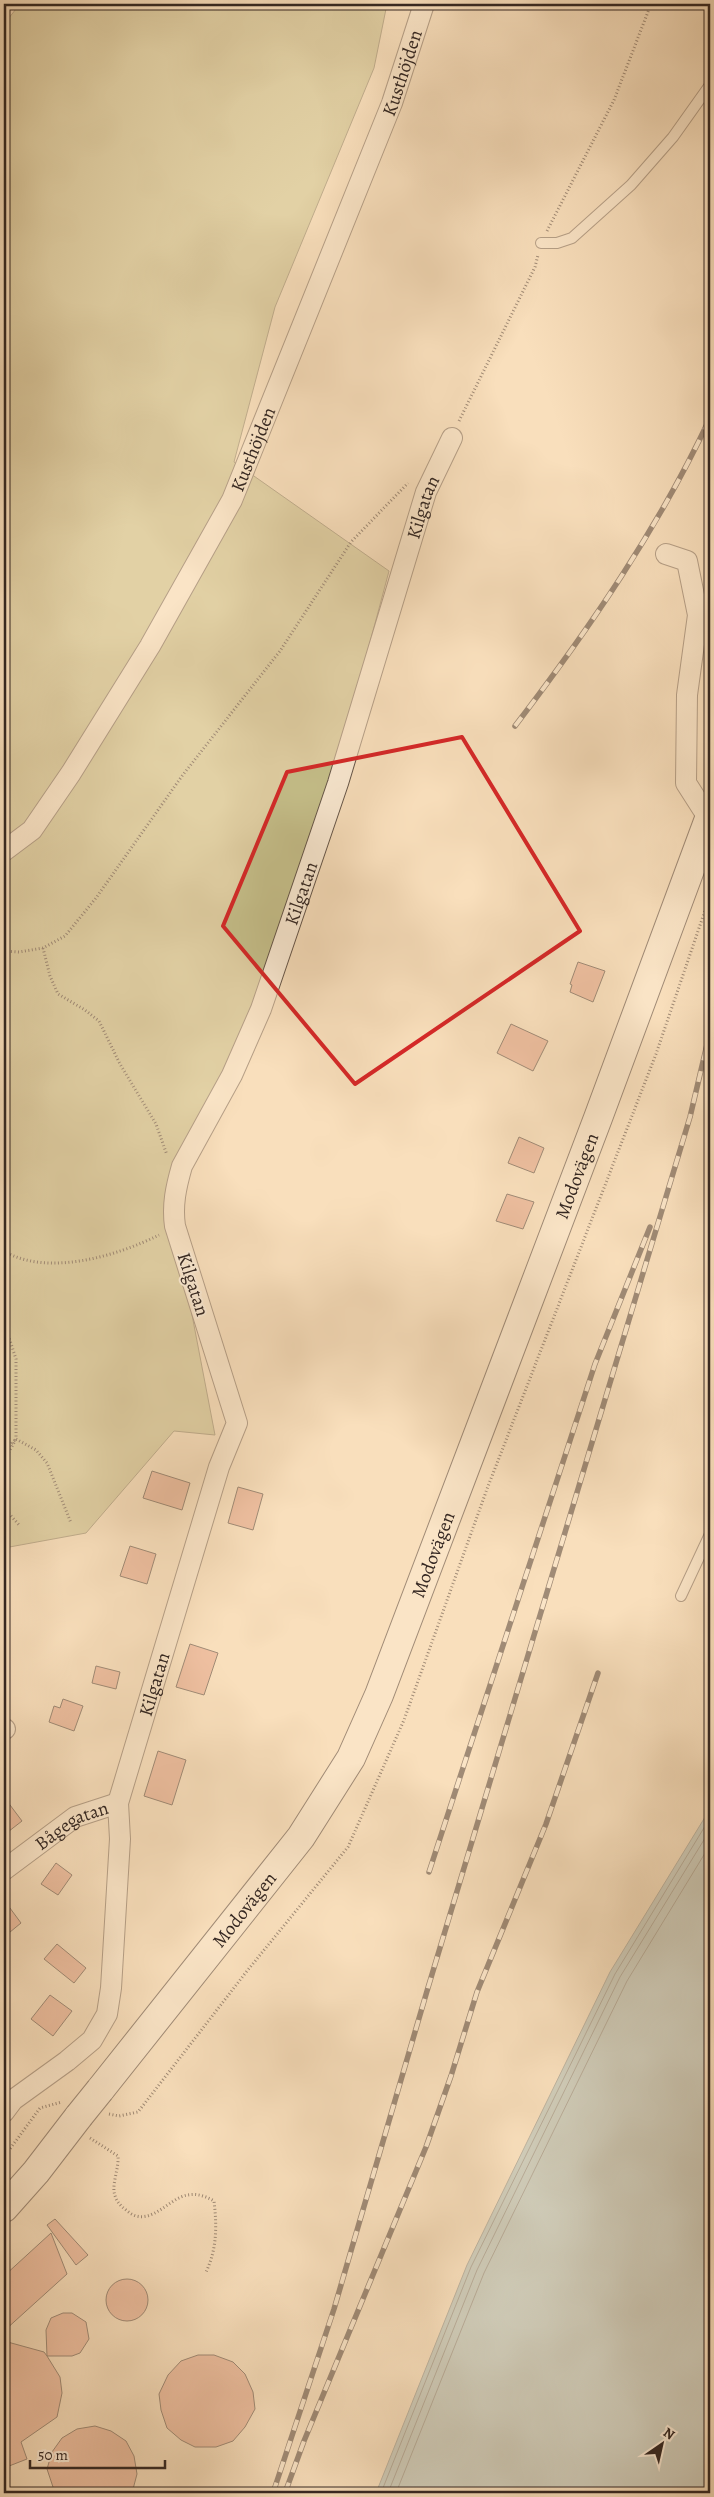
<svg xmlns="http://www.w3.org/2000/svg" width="714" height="2497" font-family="Alegreya,serif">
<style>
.green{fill:#c6c08b;stroke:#7d7456}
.water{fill:#a1baba;stroke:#757f7d}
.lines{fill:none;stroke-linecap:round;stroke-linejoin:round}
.shore{stroke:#6a706e;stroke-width:1}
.building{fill:#e39c81;stroke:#342722}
.lane-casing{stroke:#655548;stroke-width:12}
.street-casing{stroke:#655548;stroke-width:22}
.secondary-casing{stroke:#342722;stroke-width:30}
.path{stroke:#342722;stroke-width:3;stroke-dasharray:1 2.5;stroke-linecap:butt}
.lane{stroke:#fbead3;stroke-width:10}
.street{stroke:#fbead3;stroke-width:20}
.secondary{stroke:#fbead3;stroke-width:28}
.rail-casing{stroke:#342722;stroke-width:5.5}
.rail{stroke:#fbead3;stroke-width:4;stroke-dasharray:11;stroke-linecap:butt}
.secondary-bridge-casing{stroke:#342722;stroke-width:30;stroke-linecap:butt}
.secondary-bridge{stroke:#fbead3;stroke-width:28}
.marked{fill:none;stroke:#d62828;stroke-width:4;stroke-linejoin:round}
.labels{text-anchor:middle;stroke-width:4;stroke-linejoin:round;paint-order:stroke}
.street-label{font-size:19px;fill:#342722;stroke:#fbead3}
</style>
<rect width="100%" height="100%" fill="#f9dfbc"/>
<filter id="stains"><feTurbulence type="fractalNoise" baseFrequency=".004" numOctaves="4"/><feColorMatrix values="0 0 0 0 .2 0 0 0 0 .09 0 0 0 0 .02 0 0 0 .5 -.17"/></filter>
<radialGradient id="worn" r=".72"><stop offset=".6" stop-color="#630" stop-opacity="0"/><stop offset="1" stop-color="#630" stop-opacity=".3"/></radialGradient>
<path class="green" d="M20 4H387L374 68 275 307 234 462 389 571 353 706 261 1009 182 1166 175 1226 215 1435 174 1431 86 1533 4 1548V24Z"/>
<path class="water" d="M710 1809V2493H376L467 2265 610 1972Z"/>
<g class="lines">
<g class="shore">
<path d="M381 2493 471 2267 615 1974 710 1818"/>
<path d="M388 2493 477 2270 620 1977 710 1830"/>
<path d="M396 2493 484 2273 627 1981 710 1845"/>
</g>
</g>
<g class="building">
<path d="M578 962 605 971 593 1002 570 992 572 985 570 984Z"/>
<path d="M511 1024 548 1041 533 1071 497 1053Z"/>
<path d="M519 1137 544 1148 534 1173 508 1163Z"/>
<path d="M507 1194 534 1202 523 1229 496 1221Z"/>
<path d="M152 1471 190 1483 182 1510 143 1498Z"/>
<path d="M238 1487 263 1494 253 1530 228 1523Z"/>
<path d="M130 1546 156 1554 147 1584 120 1576Z"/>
<path d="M190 1644 218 1653 204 1695 176 1687Z"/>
<path d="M96 1666 120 1672 116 1689 92 1683Z"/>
<path d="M63 1699 83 1706 74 1731 49 1722 54 1706 60 1708Z"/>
<path d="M158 1751 186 1760 172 1805 144 1796Z"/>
<path d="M4 1797 22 1821 4 1835Z"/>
<path d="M56 1863 72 1875 58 1895 41 1884Z"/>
<path d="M4 1900 21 1923 4 1937Z"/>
<path d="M57 1944 86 1968 74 1983 44 1959Z"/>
<path d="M50 1995 72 2011 53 2036 31 2019Z"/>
<path d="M55 2219 88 2255 76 2265 47 2225Z"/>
<path d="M51 2233 67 2274 4 2331V2276Z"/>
<circle cx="127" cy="2300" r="21"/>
<path d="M63 2313H72L86 2322 89 2339 80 2353 72 2356H47L60 2377 62 2393 57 2417 21 2442 27 2459 4 2468V2341L44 2352 47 2356 46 2330 51 2318Z"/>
<path d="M198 2355H214L233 2362 245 2374 253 2392 255 2409 245 2427 233 2441 216 2447H195L181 2440 167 2428 161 2410 159 2394 168 2375 181 2361Z"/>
<path d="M95 2426 111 2431 126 2441 134 2456 137 2474 132 2493H55L47 2469 52 2452 62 2438 77 2429Z"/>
</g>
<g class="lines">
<g class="lane-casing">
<g id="lane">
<path d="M541 243H557L572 238 631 185 673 137 710 85"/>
<path d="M681 1596 710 1534"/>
</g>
</g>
<g class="street-casing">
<g id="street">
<path d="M666 554 687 561 698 615 687 695 686 783 709 819"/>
<path id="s1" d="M4 851 32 830 71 773 150 646 232 500 392 103 424 4"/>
<path d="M4 1729H5"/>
<path id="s2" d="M4 1870 75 1817 118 1803"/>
<path id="s3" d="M4 2112 13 2100 67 2061 92 2040 107 2014 111 1988 120 1839 118 1803 219 1467 237 1423 175 1226C172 1205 176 1187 182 1166L232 1075 261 1009 338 783 426 492 452 438"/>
</g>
</g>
<g class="secondary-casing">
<g id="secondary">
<path id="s4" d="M100 2090 301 1837 351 1758 379 1695 598 1118 710 816"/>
<path d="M4 2208 36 2172 79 2116"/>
</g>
</g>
<g class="path">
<path d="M547 231 614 100 651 4"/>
<path d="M459 421 535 267 538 255"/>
<path d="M43 948 50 976 58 994 85 1010 99 1021 120 1064 156 1124 167 1155"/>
<path d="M4 951 19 952 43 948 65 936 96 898 182 776 280 651 351 542 408 483"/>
<path d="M4 1251C47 1277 117 1256 159 1235"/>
<path d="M4 1322 16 1359V1439L36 1450 47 1463 71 1523"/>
<path d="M4 1451 16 1439 4 1461"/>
<path d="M4 1508 20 1526"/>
<path d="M109 2114 119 2116 138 2112 247 1971 348 1847 404 1720 487 1489 656 1054 710 896"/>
<path d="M90 2138 118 2156C119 2167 113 2181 114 2191 115 2199 119 2205 126 2210 146 2228 163 2205 181 2197 193 2192 204 2195 214 2201 217 2226 217 2249 206 2272"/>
<path d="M4 2157 40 2108 62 2102"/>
</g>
<use href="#lane" class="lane"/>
<use href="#street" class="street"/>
<use href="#secondary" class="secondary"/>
<g class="rail-casing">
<g id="rail">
<path d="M515 726C589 629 658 529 710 418"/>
<path d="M429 1872 595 1364 650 1227"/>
<path d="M273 2493 334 2309 427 1991 690 1117 710 1032"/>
<path d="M285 2493 304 2441 426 2147 451 2076 477 1992 546 1824 598 1673"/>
</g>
</g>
<use href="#rail" class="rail"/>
<g class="secondary-bridge-casing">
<path id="secondary-bridge" d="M79 2116 100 2090"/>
</g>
<use href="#secondary-bridge" class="secondary-bridge"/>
</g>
<path d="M0 0H714V2497H0ZM462 737 580 931 355 1084 223 926 287 772Z" fill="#f9dfbc" fill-opacity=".55" fill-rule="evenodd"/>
<path class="marked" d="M462 737 580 931 355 1084 223 926 287 772Z"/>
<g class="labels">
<g class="street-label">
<text dy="7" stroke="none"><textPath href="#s1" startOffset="881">Kusthöjden</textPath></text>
<text dy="7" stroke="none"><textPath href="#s1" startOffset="476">Kusthöjden</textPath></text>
<text dy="7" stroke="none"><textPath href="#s3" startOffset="1725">Kilgatan</textPath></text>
<text dy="7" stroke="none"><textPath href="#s3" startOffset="1320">Kilgatan</textPath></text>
<text dy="7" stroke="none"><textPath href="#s4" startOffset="1041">Modovägen</textPath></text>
<text transform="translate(194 1284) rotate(72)" y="7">Kilgatan</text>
<text dy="7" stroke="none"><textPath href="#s4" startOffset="636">Modovägen</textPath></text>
<text dy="7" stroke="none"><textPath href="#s3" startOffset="480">Kilgatan</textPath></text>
<text dy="7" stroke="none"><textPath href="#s2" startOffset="82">Bågegatan</textPath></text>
<text dy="7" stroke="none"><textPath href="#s4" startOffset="231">Modovägen</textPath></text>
</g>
</g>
<rect width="714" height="2497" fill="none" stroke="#f9dfbc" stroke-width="20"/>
<rect x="5" y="5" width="704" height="2487" fill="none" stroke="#342722" stroke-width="2.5"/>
<rect x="10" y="10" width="694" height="2477" fill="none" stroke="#342722"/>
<g transform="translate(662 2444) rotate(34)" stroke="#fbead3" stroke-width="4" paint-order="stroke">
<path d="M0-4L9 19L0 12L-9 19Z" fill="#342722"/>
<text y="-8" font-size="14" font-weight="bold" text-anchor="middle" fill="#342722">N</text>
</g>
<path d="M30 2460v8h135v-8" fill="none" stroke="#342722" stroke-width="2.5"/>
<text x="38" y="2460" font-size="15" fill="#342722" stroke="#fbead3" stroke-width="4" paint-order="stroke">50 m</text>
<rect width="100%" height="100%" filter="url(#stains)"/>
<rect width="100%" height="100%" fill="url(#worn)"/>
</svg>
